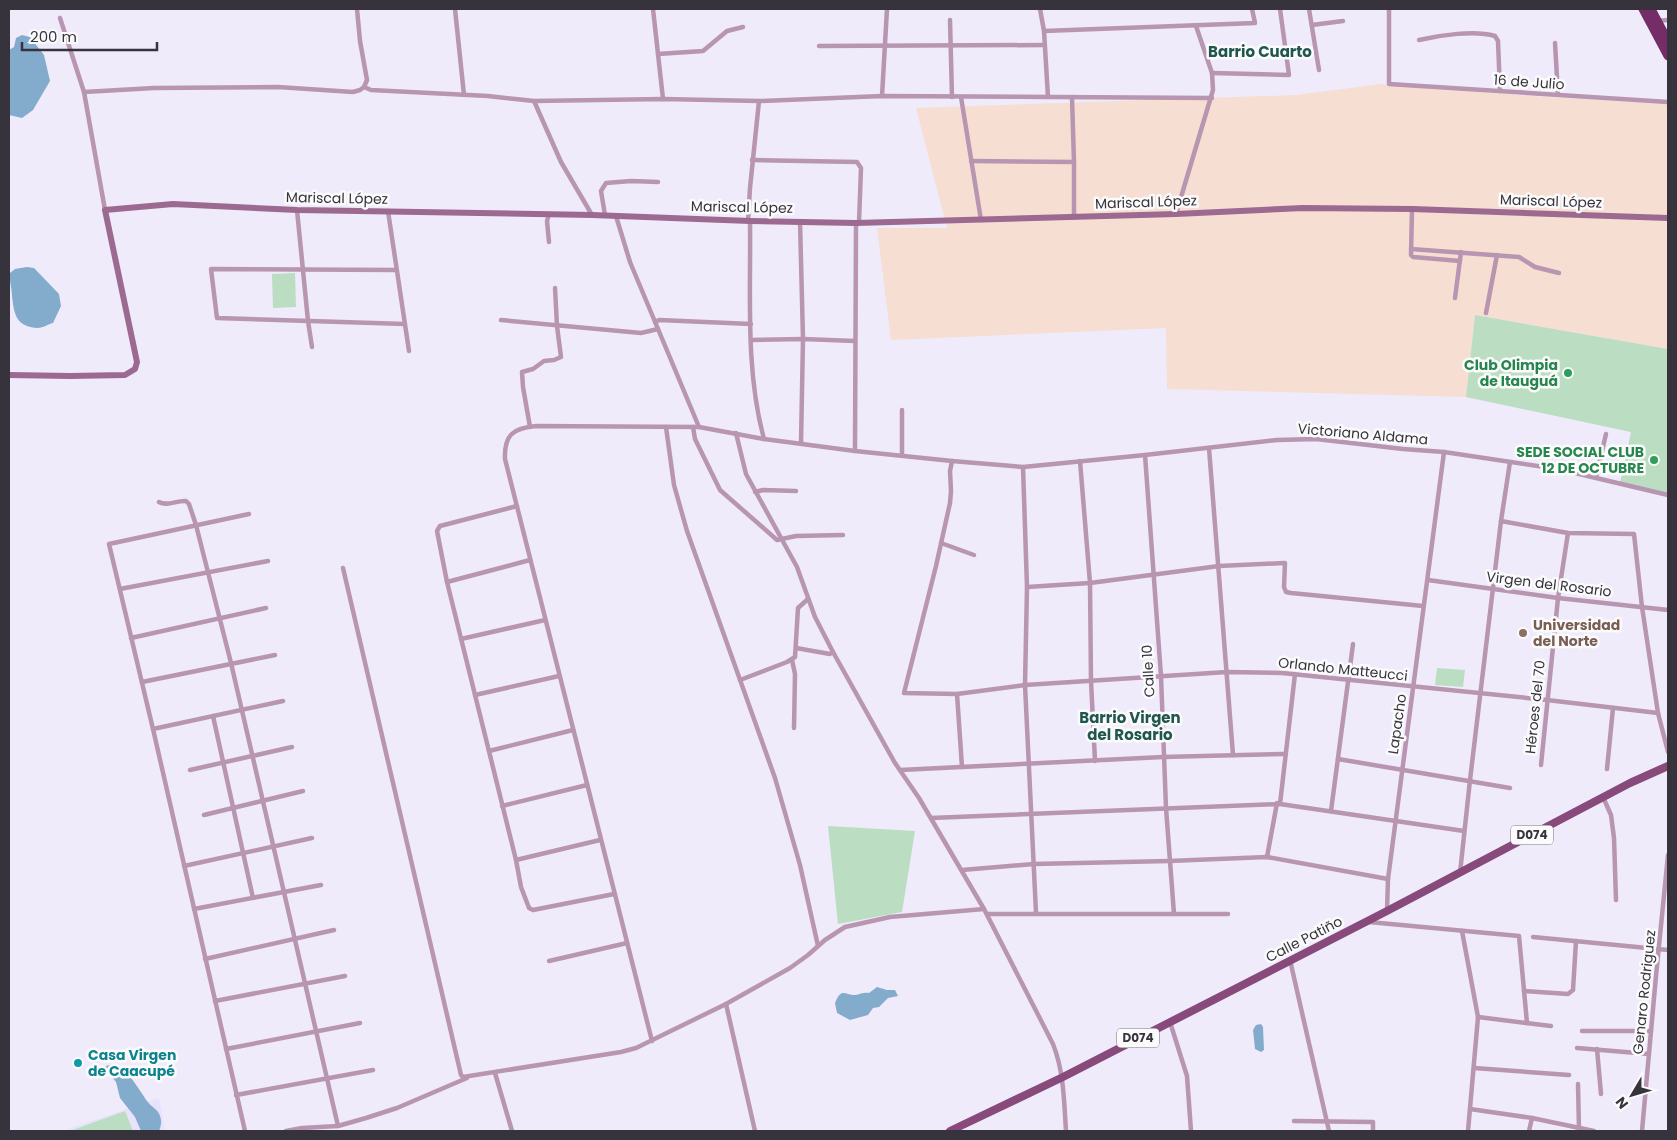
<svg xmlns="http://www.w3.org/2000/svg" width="1677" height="1140" font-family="Poppins,sans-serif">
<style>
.built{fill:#e9e2fd}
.industrial{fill:#f6ded3}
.green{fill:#bbddc2}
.water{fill:#83accc}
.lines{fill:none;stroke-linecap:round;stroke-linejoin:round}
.street{stroke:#b895b0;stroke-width:4.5}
.secondary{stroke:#9c6991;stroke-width:6}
.primary{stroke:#874a7b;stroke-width:8}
.highway{stroke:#742d67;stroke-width:9}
.leisure-dot{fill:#2e9e5b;stroke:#fbfbfb;stroke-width:2}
.education-dot{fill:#8d6e63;stroke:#fbfbfb;stroke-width:2}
.culture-dot{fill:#0f9aa8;stroke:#fbfbfb;stroke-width:2}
.labels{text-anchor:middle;stroke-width:5;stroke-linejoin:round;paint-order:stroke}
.shield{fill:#fbfbfb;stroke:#716f76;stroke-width:1}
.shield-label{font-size:12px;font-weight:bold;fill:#36333d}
.street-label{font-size:14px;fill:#36333d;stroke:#fbfbfb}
.leisure-label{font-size:14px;font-weight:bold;fill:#27864d;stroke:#fbfbfb;text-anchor:end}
.education-label{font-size:14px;font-weight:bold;fill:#785e54;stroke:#fbfbfb;text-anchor:start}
.culture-label{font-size:14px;font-weight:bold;fill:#0d838f;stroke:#fbfbfb;text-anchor:start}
.neighbourhood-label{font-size:15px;font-weight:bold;fill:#1f564d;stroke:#fbfbfb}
</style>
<rect width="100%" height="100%" fill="#efebfb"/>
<path class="built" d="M159 1098 165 1131H62Z"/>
<path class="industrial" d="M1381 84 1531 96 1668 104V349L1475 315 1466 397 1167 389 1166 328 891 340 877 228H947L916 108 1296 95Z"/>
<g class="green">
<path d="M295 273 296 307 273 308 272 274Z"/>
<path d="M1475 315 1668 349V494L1620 483 1631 432 1466 397Z"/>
<path d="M1437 668 1465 670 1463 687 1435 685Z"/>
<path d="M828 826 915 831 902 912 838 924Z"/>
<path d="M125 1111 133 1131H70Z"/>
</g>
<g class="water">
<path d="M22 35 30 37 44 55 50 81 33 110 22 118 9 115V50L14 47 16 38Z"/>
<path d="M27 267 34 268 59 294 61 306 53 323C48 324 43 328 38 328 16 327 14 314 12 296 12 288 9 281 10 273L15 269Z"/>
<path d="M877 987 887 990H895L898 996 888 998 879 1007 873 1008 868 1015 850 1020 837 1013 835 1003C842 986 845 996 856 995 861 994 863 992 869 993Z"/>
<path d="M1256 1025 1261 1024 1263 1027 1264 1050 1261 1052 1255 1049 1253 1030Z"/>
<path d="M113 1064C126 1066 140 1091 147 1101 151 1107 158 1109 160 1116 162 1121 161 1126 159 1131H141L135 1117 120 1098 116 1082 105 1069 106 1066Z"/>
</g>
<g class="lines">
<g class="street">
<path d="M455 9 464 95"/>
<path d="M653 9 663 99"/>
<path d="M1040 9 1044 31 1048 97"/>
<path d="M1309 9 1319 70"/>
<path d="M1389 9V84L1668 102"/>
<path d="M60 18 84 92 105 210"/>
<path d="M950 20 952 97"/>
<path d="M1657 21 1668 20"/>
<path d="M1312 25 1343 21"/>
<path d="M1044 31 1255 23 1252 9"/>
<path d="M1419 40C1440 35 1475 30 1495 36L1498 41 1500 91"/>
<path d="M1555 43 1558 95"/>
<path d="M819 46 1045 45"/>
<path d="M658 54 703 51 727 31 743 27"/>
<path d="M1212 73 1289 75 1280 9"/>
<path d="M364 87 371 90 488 96 534 101 663 99 759 101 882 96 1212 98"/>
<path d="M84 92 154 88 278 87 353 92 360 90 364 87 367 80 360 41 357 9"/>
<path d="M882 96 887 9"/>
<path d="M961 97 981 220"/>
<path d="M1072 97 1074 162V217"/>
<path d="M534 101 561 162 592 215"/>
<path d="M752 160 857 162 861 168 859 222"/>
<path d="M971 161 1074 162"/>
<path d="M1412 209 1411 255 1413 257 1460 261"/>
<path d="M297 210 308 321 312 347"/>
<path d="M388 211 409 351"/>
<path d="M549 214 547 221 549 242"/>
<path d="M1176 214 1213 90 1212 73 1196 26"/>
<path d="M605 215 601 191 606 183 631 181 658 182"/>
<path d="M616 216 630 262 699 427"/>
<path d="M748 221 750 188 759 101"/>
<path d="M750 221C751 293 745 369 764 439"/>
<path d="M800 221 803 339 801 443"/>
<path d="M1411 249 1519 257 1535 267 1559 273"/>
<path d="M396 270 211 269 217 318 405 324"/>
<path d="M1455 298 1461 252"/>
<path d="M1486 313 1497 255"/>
<path d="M501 320 641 333 658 329"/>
<path d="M655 322 659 320 751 324"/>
<path d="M751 340 803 339 855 341"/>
<path d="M530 427 523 387 522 372 533 369 544 361 554 360 561 357 557 326 555 288"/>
<path d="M666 427 674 485 687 531 775 778 800 865 818 946"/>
<path d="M693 427 695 439 720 490 777 540 796 536 843 535"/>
<path d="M736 433 746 474 797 567 815 617 833 652 895 763 919 798 984 909 1053 1044C1064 1072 1064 1101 1066 1131"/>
<path d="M1209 448 1233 755"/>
<path d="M855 451 856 223"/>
<path d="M902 455V410"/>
<path d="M1145 455 1161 676 1166 808 1174 914"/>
<path d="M952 461 950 471 951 491 950 503 936 566 904 693 957 694 1025 685 1227 672 1282 673 1547 700 1658 713"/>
<path d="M1080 461 1090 583 1091 681 1095 761"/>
<path d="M1023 467 1027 587 1025 685 1036 913"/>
<path d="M1596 477 1606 434"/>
<path d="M755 492 763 490 796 491"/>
<path d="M159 502C167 507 177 500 186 501L189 504 196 525 231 663 338 1126"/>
<path d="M517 506 440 526 437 531 447 582 516 860 521 887 529 908 533 910 614 894"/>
<path d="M1501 521 1568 533 1634 534 1642 607 1658 713 1668 752"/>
<path d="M941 543 974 555"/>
<path d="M343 568 461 1075 463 1077 621 1052 636 1048 726 1004 790 968 808 955 825 940 845 927 890 917 984 909"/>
<path d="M1428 580 1558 598 1668 610"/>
<path d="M447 582 530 560"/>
<path d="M1027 587 1090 583 1219 566 1285 563 1284 587 1286 592 1291 593 1423 606"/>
<path d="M120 589 268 561"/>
<path d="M131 638 266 608"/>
<path d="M461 639 545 620"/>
<path d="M796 648 830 654 833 652"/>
<path d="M792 660 795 674 794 728"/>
<path d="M1295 674 1280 804 1464 831"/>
<path d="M740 680 787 662 795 657 798 608 808 599"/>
<path d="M142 682 275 655"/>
<path d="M957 694 962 767"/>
<path d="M475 695 559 676"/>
<path d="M213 716 253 898"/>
<path d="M153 729 283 701"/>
<path d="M489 751 573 730"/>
<path d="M1338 759 1510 788"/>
<path d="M1541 765 1558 598 1568 533"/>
<path d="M1607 769 1613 708"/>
<path d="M190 770 292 747"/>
<path d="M900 770 1163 757 1285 754"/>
<path d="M1603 797 1611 815 1614 838 1616 900"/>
<path d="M502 806 587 785"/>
<path d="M1331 811 1353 644"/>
<path d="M204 815 303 791"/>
<path d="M931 818 1280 804"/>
<path d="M1267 857 1277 803"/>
<path d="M516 860 600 840"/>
<path d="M184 866 312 838"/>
<path d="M962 870 1034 864 1169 861 1267 857 1388 879"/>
<path d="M1460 873 1470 780 1501 521 1510 462"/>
<path d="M194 909 321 885"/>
<path d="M1387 911 1388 879 1444 452"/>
<path d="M987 914H1228"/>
<path d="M1369 922 1519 936 1527 1023"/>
<path d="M1462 931 1478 1017 1468 1131"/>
<path d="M1533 937 1668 950"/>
<path d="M205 959 334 930"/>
<path d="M1290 960 1329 1131"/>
<path d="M549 961 627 943"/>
<path d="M1524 991 1568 994 1573 990 1576 941"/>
<path d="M215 1001 345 976"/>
<path d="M726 1004 755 1131"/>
<path d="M1478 1017 1551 1026"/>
<path d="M1170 1022 1187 1076 1191 1131"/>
<path d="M1582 1031H1651"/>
<path d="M652 1041 505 459C504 435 513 428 536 426L699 427 764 439 855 451 952 461 1023 467 1145 455 1277 440 1316 439 1403 449 1444 452 1558 469 1668 495"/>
<path d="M1577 1048 1649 1054"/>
<path d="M226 1049 360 1023"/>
<path d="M1597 1049 1601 1094"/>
<path d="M1474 1068 1569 1075"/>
<path d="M495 1073 512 1131"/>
<path d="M1578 1084 1579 1130"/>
<path d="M236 1095 373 1070"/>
<path d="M1470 1109 1532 1118 1594 1131"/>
<path d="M1294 1121 1373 1122V1131"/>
<path d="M245 1131 153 729 109 544 249 514"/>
<path d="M286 1131 302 1128 338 1126 366 1118 397 1108 467 1078"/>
<path d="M1529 1131 1532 1118"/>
<path d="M1642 1131 1656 976 1668 855"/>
</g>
<path class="secondary" d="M9 375 70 376 125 375 135 369 137 362 105 210 173 204 297 210 592 215 750 221 856 223 1176 214 1303 208 1412 209 1668 218"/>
<path class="primary" d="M950 1131 1063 1077 1387 911 1630 783 1668 766"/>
<g class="highway">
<path d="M1643 9 1668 56"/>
<path d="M1651 9 1668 41"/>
</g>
</g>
<g class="leisure-dot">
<circle cx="1568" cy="373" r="5"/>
<circle cx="1654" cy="460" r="5"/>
</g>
<circle class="education-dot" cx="1523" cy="633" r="5"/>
<circle class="culture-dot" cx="78" cy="1063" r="5"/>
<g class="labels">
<g class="shield">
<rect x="1511" y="825.5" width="42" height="19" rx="4"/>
<rect x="1117" y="1028.5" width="42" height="19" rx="4"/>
</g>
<g class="shield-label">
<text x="1532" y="839">D074</text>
<text x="1138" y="1042">D074</text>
</g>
<g class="street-label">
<text transform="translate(1529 82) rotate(4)" y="5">16 de Julio</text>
<text transform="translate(337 198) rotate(1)" y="5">Mariscal López</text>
<text transform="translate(1551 201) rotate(2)" y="5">Mariscal López</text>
<text transform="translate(1146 202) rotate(-2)" y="5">Mariscal López</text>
<text transform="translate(742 207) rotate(1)" y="5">Mariscal López</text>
<text transform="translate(1363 434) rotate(5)" y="5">Victoriano Aldama</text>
<text transform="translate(1549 584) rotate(7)" y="5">Virgen del Rosario</text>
<text transform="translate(1343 669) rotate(6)" y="5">Orlando Matteucci</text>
<text transform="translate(1148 671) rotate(-93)" y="5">Calle 10</text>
<text transform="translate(1535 707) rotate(-84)" y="5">Héroes del 70</text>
<text transform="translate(1397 724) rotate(-82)" y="5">Lapacho</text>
<text transform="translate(1304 939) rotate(-27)" y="5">Calle Patiño</text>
<text transform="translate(1644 992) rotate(-84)" y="5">Genaro Rodriguez</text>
</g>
<g class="leisure-label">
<text x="1558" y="370">Club Olimpia<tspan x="1558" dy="16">de Itauguá</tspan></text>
<text x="1644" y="457">SEDE SOCIAL CLUB<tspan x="1644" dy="16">12 DE OCTUBRE</tspan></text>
</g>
<g class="education-label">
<text x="1533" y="630">Universidad<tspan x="1533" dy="16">del Norte</tspan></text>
</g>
<g class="culture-label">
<text x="88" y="1060">Casa Virgen<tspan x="88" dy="16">de Caacupé</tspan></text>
</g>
<g class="neighbourhood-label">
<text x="1260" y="57">Barrio Cuarto</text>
<text x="1130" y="723">Barrio Virgen<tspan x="1130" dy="17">del Rosario</tspan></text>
</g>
</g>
<rect width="1677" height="1140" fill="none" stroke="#36333d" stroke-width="20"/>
<g transform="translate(1632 1095) rotate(232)" stroke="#fbfbfb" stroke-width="4" paint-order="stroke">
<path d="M0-4L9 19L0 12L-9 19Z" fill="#36333d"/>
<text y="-8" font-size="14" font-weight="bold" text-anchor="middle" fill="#36333d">N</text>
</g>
<path d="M22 42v8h135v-8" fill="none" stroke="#36333d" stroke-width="2.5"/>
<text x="30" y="42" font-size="15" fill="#36333d" stroke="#fbfbfb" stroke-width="4" paint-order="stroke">200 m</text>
</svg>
